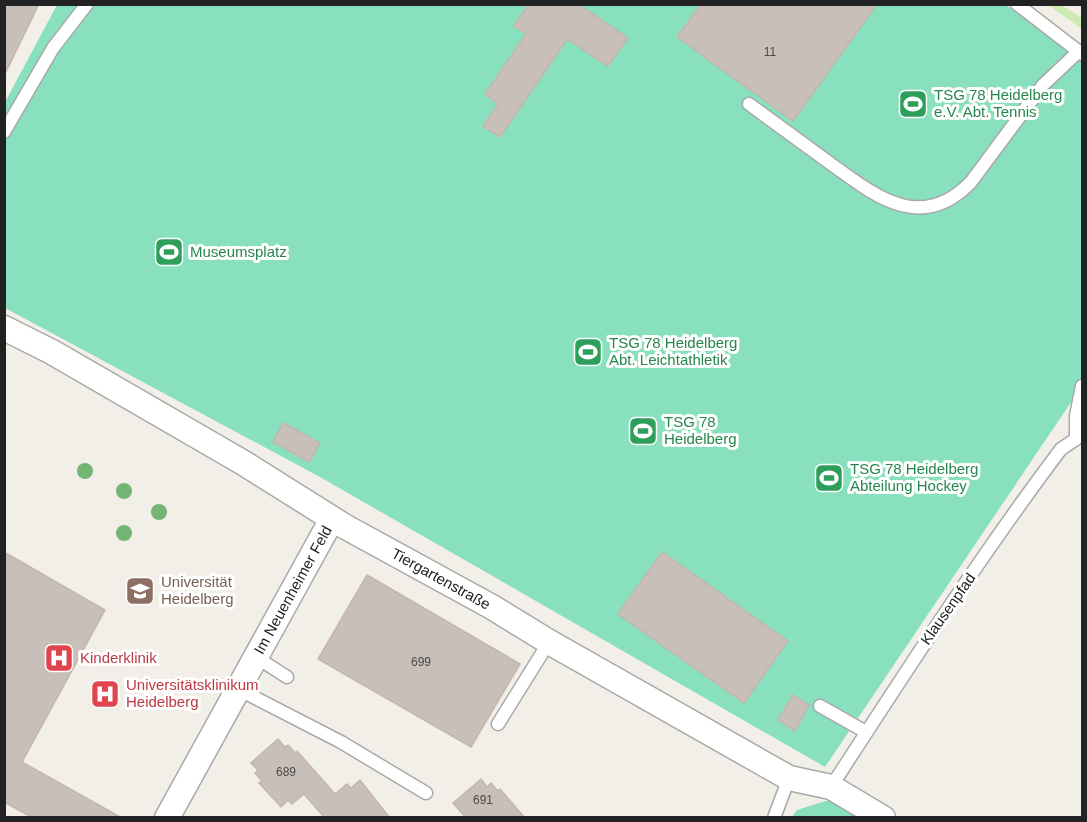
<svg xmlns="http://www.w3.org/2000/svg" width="1087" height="822" font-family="Arial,sans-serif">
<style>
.grass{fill:#cdebb0}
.pitch{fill:#88e0be}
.building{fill:#c7bfb8;stroke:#c4b6ab;stroke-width:1.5}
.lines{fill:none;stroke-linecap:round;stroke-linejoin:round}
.service-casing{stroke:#a9a9a9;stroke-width:15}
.minor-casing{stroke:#a9a9a9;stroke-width:27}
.service{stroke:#fff;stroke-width:12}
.minor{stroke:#fff;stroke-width:24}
.tree{fill:#74b475}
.labels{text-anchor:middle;stroke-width:6;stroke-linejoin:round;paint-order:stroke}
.number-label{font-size:12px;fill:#4b4948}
.leisure-label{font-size:15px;fill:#27864d;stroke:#fff;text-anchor:start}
.street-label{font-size:15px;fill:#222;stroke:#fff}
.education-label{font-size:15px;fill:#785e54;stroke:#fff;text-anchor:start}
.health-label{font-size:15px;fill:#be3a42;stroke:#fff;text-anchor:start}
</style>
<rect width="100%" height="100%" fill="#f2efe9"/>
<path class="grass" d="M1048 5H1061L1082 18V29Z"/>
<g class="pitch">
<path d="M57 5H1006L1082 56V386L825 767 320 477 5 308 4 104Z"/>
<path d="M832 799 863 818H791L797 810Z"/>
</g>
<g class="building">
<path d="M4 4H39L4 76Z"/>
<path d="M529 4H578L628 38 608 66 567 39 500 137 483 126 498 104 485 94 526 34 514 26Z"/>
<path d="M701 4H877L793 121 677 37Z"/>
<path d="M283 423 320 443 309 462 273 442Z"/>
<path d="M4 552 105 610 22 762 122 818H33L4 802Z"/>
<path d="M662 552 788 641 744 703 618 614Z"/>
<path d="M367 575 520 664 471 747 318 659Z"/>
<path d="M793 695 809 705 795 731 778 720Z"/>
<path d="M278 739 285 747 288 745 295 753 297 751 335 794 347 784 351 788 360 780 390 818H325L304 794 292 804 288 800 281 807 259 783 262 781 255 773 258 770 251 763Z"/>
<path d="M481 779 487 787 491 783 498 791 500 789 525 818H466L453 803Z"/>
</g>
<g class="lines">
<g class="service-casing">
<g id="service">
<path d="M1017 4 1082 54"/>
<path d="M749 104C775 123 801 142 827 161 873 194 920 235 971 182L1043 85 1079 51"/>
<path d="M4 132 53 48 87 4"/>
<path d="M1076 439V416L1082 386"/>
<path d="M256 657 287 677"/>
<path d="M238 689 341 742 426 793"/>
<path d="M820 706 866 732"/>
<path d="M498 724 549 642"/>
<path d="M831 787C905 673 979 558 1061 449L1076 439"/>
<path d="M774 818 789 778"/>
</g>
</g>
<g class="minor-casing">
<g id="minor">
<path d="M4 328 52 352 242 462 344 526 492 607 549 642 789 778 831 787 883 818"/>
<path d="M167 818 332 519"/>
</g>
</g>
<use href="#service" class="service"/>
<use href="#minor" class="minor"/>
</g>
<g class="tree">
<circle cx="85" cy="471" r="8"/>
<circle cx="124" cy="491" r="8"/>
<circle cx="159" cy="512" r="8"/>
<circle cx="124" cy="533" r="8"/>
</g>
<defs>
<g id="stadium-square" transform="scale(1.5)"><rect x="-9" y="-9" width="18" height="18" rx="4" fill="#2e9e5b" stroke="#fff"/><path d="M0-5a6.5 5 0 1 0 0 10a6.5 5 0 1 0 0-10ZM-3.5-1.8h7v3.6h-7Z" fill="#fff"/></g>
<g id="university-square" transform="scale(1.5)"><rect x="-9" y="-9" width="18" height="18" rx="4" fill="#8d6e63" stroke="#fff"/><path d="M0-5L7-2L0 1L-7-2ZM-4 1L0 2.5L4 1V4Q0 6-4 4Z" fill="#fff"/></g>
<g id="hospital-square" transform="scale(1.5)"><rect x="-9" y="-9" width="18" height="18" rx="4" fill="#e0444e" stroke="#fff"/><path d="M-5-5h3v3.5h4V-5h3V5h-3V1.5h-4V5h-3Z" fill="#fff"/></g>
</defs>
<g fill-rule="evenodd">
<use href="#stadium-square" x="913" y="104"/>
<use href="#stadium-square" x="169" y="252"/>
<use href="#stadium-square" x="588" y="352"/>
<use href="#stadium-square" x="643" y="431"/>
<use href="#stadium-square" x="829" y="478"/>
<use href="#university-square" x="140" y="591"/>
<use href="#hospital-square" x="59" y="658"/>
<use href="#hospital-square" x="105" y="694"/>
</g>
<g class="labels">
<g class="number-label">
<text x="770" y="56">11</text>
<text x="421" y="666">699</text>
<text x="286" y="776">689</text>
<text x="483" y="804">691</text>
</g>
<g class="leisure-label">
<text x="934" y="100">TSG 78 Heidelberg<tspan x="934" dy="17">e.V. Abt. Tennis</tspan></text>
<text x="190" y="257">Museumsplatz</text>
<text x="609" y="348">TSG 78 Heidelberg<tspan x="609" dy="17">Abt. Leichtathletik</tspan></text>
<text x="664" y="427">TSG 78<tspan x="664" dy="17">Heidelberg</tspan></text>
<text x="850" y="474">TSG 78 Heidelberg<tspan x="850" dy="17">Abteilung Hockey</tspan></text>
</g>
<g class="street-label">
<text transform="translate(441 579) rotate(29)" y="5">Tiergartenstraße</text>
<text transform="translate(293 590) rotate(-61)" y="5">Im Neuenheimer Feld</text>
<text transform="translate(948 609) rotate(-55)" y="5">Klausenpfad</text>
</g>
<g class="education-label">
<text x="161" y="587">Universität<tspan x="161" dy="17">Heidelberg</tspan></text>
</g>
<g class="health-label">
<text x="80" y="663">Kinderklinik</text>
<text x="126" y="690">Universitätsklinikum<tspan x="126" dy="17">Heidelberg</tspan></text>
</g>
</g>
<rect width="1087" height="822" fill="none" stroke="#222222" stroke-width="12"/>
</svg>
